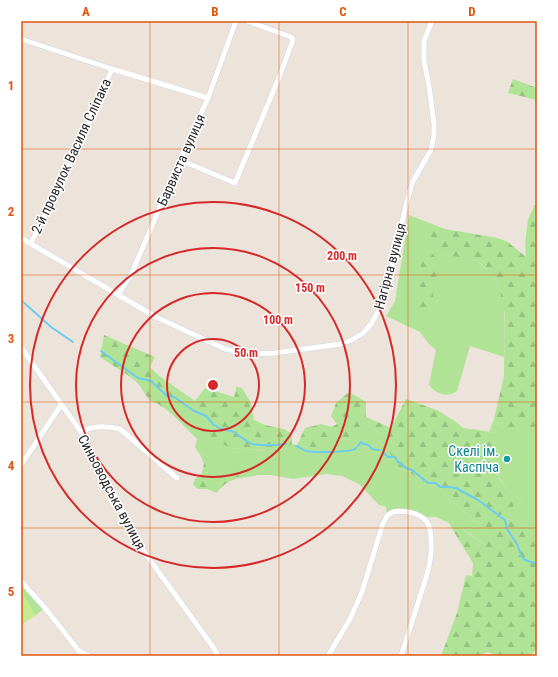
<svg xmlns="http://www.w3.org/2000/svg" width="558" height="677" font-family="'Roboto Condensed',sans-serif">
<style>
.grass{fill:#b0e396}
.forest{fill:url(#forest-firs)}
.pitch{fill:#c4ea92}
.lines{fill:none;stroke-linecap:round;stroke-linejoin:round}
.stream{stroke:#6cccef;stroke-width:2}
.street-casing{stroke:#d0d3e2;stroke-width:6}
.street{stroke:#fff;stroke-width:5}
.grid{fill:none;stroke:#de570d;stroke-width:1;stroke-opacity:0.55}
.ring{fill:none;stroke:#d62828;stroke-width:2}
.culture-dot{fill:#0f9aa8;stroke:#fff;stroke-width:1.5}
.labels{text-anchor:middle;stroke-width:3;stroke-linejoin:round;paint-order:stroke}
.street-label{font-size:14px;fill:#292929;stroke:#fff}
.culture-label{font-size:14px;fill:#0d838f;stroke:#fff;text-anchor:end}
.centre{fill:#d62828;stroke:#fff;stroke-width:2}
.ring-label{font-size:12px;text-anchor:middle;font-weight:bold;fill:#d62828;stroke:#fff;stroke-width:3;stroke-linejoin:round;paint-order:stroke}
.neatline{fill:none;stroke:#de570d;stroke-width:1.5}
.grid-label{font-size:13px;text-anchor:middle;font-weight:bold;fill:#de570d}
</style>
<defs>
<pattern id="forest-firs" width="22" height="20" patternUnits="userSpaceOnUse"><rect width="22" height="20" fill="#b0e396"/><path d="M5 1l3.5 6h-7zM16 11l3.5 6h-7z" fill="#97c381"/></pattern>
</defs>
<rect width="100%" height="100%" fill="#ece4da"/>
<g class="grass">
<path d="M409 215 445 229H436L441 254C451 256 464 257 474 260 480 262 484 267 488 271 510 295 504 328 504 357L470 346 457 391C447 398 436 394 429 385L436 350 429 344 420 332 386 316 395 301Z"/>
<path d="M167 396 174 397 194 411 206 416 208 427 230 448 280 452 292 444 305 446 313 448 335 440 353 439 360 424H366L391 440 397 468 409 472 427 485 434 486 441 490 448 498 478 523 491 538 485 545 469 533 450 522 449 523 436 517H422L404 512 387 515 386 507 379 505 359 484 342 476 326 474 293 479 271 475H238L218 484 207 476 208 471 215 460 199 453 195 447 197 439 171 413 175 408 168 400Z"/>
<path d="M494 419C496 423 498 426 503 428H537V541L535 529 518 522 499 517 504 510 523 502 507 489 496 473 495 464 487 451 495 442V433L489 432Z"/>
<path d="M21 583 44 609 21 625Z"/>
</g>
<g class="forest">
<path d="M513 79 537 88V100L508 93Z"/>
<path d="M537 201V428H503C498 426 496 423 494 419L504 376V363L505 315 500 291 495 280 491 275 482 264 475 260 441 254 433 251 427 246 426 240 428 232 436 229H445L498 238 508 242 526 257 525 244 528 219Z"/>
<path d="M423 251H429L434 255 436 260 437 269 432 304 425 323 412 306 418 305 420 302 419 297 411 287 410 280 416 278 417 282 420 284 422 283C424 273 419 263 420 253Z"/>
<path d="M104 335 155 357 150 367 158 375 195 401 205 388 234 397 236 391V387L242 388 250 401 254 420 265 425 284 429 292 434V444L280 452 230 448 212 438 208 427 206 416 194 411 174 397 167 396 168 400 175 408 171 413 158 404 149 400 138 383 129 376 100 357Z"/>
<path d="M349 392 366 402V417L391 428 406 399 437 410 456 422 463 428 479 430 495 433V442L487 451 495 464 496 474 507 489 523 502 505 510 499 517 518 522 535 529 537 541V649L530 656H498L488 652 482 654 479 656H441L457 613 466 575 472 576 473 563 453 530 449 523 450 521 455 524 485 545 491 538 478 523 448 498 441 490 434 486 427 485 409 472 397 468 389 451 392 442 391 440 366 424H360L358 434 353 439 335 440 330 447 313 448 305 446 297 445 305 428 321 424 332 427 337 424 331 416 336 403Z"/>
<path d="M199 453 215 460 216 469 208 471 207 476 218 484 238 475H257C252 477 247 477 241 478 231 479 223 484 217 493L207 489H198L193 485 195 479 202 473 204 463Z"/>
</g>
<path class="pitch" d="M21 592 36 615 21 624Z"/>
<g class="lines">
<g class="stream">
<path d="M21 300 51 327 73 342"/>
<path d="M101 351 120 365 138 378 151 381 167 396 174 397 194 411 206 416 214 425 221 429 232 431 251 444 260 445H275L286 444"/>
<path d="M296 446C301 447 303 451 307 451 314 453 351 452 355 449 357 448 359 444 361 442L363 444C369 444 369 446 372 449 375 450 378 450 380 450"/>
<path d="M384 453 388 457H395L397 461 406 468 412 470 428 483H436L440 487H448L456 488 478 500 505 520 507 529 517 544 522 557 525 560 537 564"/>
</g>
<g class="street-casing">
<g id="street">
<path d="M21 39 112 69 208 98"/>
<path d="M180 160 235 183 280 75 293 40 291 37 247 21"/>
<path d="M21 238 156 317 225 349 247 354 275 353 341 344 352 340 363 333 371 324 382 305 387 288 406 205 412 183 431 150 434 136V124L429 86 424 61V41L432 21"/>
<path d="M31 243 78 148 112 69"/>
<path d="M118 295 131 275 180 160 208 98 236 21"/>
<path d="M21 347 81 432 100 466 137 542 213 647 218 656"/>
<path d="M81 432C93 425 106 426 120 429L177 478"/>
<path d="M21 465 61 405"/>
<path d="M21 581 46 609 79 651 89 656"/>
<path d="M328 656 350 619 362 592 383 523C385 521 386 517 388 515 397 507 421 513 427 522 430 527 431 535 431 540 433 561 425 580 419 600 413 619 407 637 401 656"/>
</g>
</g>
<use href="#street" class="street"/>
</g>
<path class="grid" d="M150 21V656M279 21V656M408 21V656M21 149H537M21 275H537M21 402H537M21 528H537"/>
<g class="ring">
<circle cx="213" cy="385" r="46"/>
<circle cx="213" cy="385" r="92"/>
<circle cx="213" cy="385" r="137"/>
<circle cx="213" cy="385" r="183"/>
</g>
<circle class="culture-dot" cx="507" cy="459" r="4"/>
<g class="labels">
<g class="street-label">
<text transform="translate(71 156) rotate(-65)" y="5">2-й провулок Василя Сліпака</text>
<text transform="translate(181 160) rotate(-66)" y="5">Барвиста вулиця</text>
<text transform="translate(390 266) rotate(-75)" y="5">Нагірна вулиця</text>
<text transform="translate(112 492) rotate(62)" y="5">Синьоводська вулиця</text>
</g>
<g class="culture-label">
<text x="499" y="456">Скелі ім.<tspan x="499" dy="16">Каспіча</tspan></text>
</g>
</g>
<circle cx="213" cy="385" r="6" class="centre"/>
<g class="ring-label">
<text x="342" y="260">200 m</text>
<text x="310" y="292">150 m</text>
<text x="278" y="324">100 m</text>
<text x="246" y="357">50 m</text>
</g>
<rect width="558" height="677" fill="none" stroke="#ffffff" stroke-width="44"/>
<rect x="22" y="22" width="514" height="633" class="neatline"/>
<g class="grid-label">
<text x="86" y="16">A</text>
<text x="215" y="16">B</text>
<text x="343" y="16">C</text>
<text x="472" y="16">D</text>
<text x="11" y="90">1</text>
<text x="11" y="216">2</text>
<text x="11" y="343">3</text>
<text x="11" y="470">4</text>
<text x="11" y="596">5</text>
</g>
</svg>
